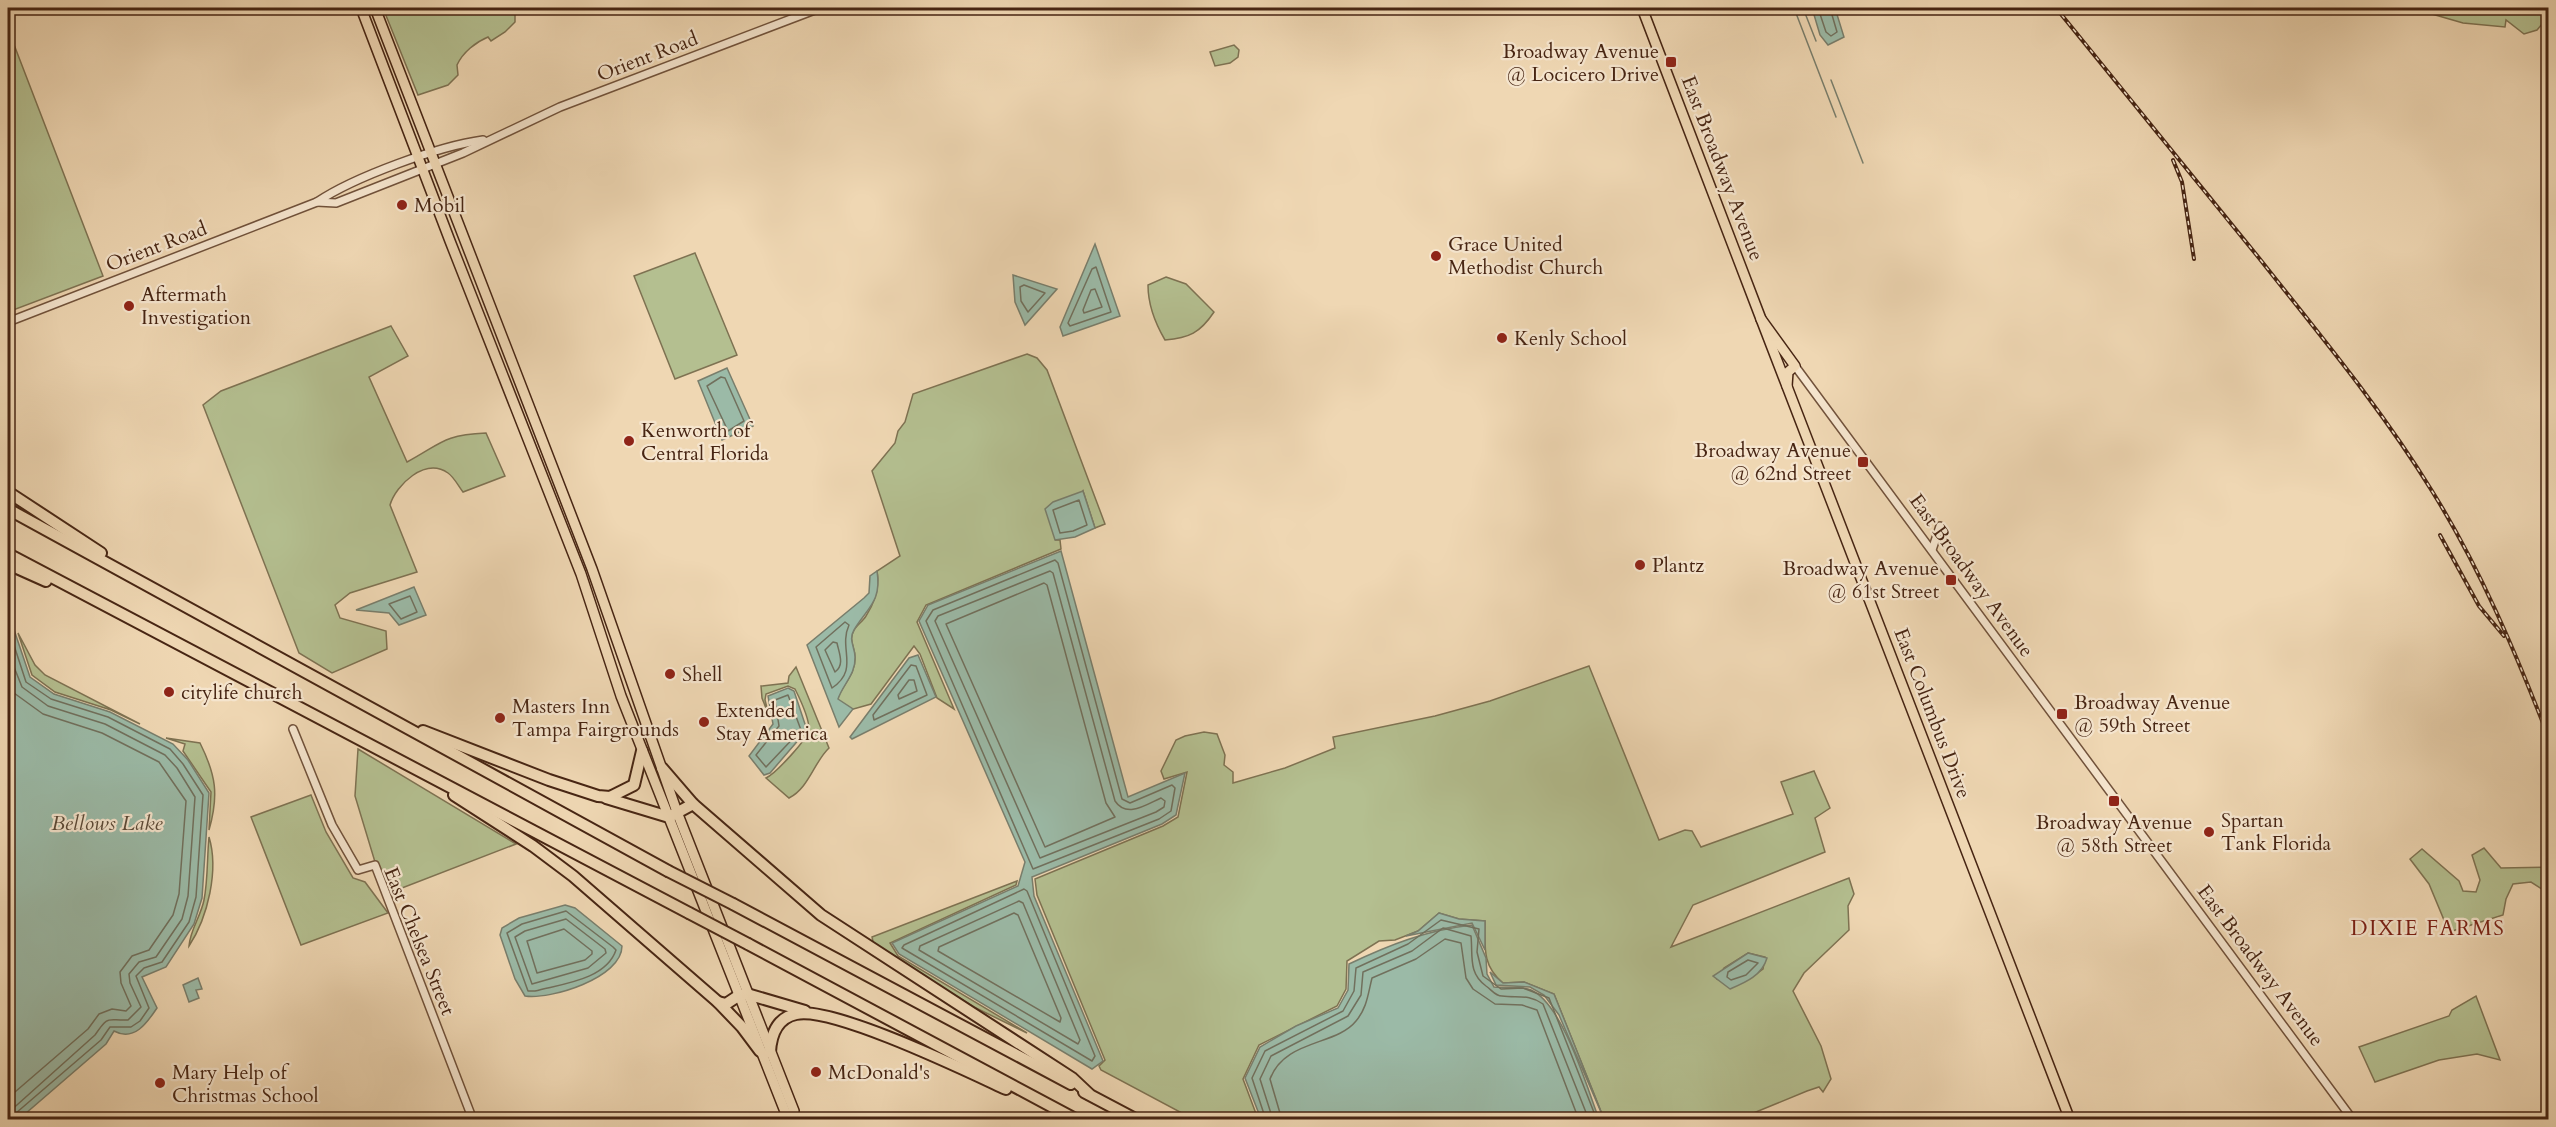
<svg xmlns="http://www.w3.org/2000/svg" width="2556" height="1127" font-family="Cardo,serif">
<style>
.green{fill:#b4bf90;stroke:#7e7252;stroke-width:1.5;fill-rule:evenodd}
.water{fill:#9bbaa7;stroke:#797e6c;stroke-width:1.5}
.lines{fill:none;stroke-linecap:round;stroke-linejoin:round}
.shore{stroke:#71705d;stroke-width:1.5}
.stream{stroke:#797e6c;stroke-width:1.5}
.minor-casing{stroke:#71523b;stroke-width:10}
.major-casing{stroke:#472513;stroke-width:12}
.highway-casing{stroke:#472513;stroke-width:14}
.minor{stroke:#f5e5ce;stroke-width:7}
.major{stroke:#efd7b3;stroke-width:9}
.highway{stroke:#efd7b3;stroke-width:10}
.rail-casing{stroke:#472513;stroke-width:4}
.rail{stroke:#f5e5ce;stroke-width:1.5;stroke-dasharray:4.5;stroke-linecap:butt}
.highway-bridge-casing{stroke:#472513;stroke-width:14;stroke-linecap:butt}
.highway-bridge{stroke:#efd7b3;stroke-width:10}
.poi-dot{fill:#8f2418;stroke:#f5e5ce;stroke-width:2}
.labels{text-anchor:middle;stroke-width:4.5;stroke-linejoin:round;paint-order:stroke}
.poi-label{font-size:20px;fill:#472513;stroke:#f5e5ce;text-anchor:start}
.street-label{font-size:20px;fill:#472513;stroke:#f5e5ce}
.water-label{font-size:21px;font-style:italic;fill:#5c4a38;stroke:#f5e5ce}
.neighbourhood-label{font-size:21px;letter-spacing:1.5px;fill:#7a1f14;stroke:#f5e5ce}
</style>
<rect width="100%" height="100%" fill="#efd7b3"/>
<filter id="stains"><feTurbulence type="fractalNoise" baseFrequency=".00333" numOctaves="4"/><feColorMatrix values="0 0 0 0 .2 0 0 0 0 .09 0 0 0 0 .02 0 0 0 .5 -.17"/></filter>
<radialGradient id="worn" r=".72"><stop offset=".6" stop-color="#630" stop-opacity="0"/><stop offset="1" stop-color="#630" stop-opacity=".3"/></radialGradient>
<g class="green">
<path d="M383 8H515V22L505 32 491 41 488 37C476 42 463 52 457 65L458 75 448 85 418 95Z"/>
<path d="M2411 8H2548V17L2537 30 2524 34 2506 20 2505 27 2463 23Z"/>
<path d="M8 29 103 276 8 312Z"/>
<path d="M1234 45 1239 50 1238 57 1230 63 1215 66 1210 52Z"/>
<path d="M695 253 737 355 675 379 634 276Z"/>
<path d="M1166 277 1186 284 1214 312C1200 333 1189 338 1165 340 1155 323 1148 305 1148 285Z"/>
<path d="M391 326 408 356 369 377 407 462C442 443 443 435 486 433L505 476 463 492C459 487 454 477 448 473 425 457 396 485 390 505L417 572 350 593 335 605 340 618 386 631 387 649 332 673 299 653 203 405 221 391Z"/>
<path d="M1027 354 1037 358 1047 370 1105 524 1095 528 1083 491 1056 540H1060L1061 549 926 605 917 622 954 709 937 698 920 654 914 646 871 704 850 710 837 699C843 684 856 674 855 657 855 647 848 640 854 630 857 625 863 621 866 616 875 602 880 587 877 571L900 556 872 471 895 443 898 431 905 422 913 394Z"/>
<path d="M18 633 35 665 45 675 140 724 111 710 55 692 32 675Z"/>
<path d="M1589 666 1659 840 1685 830 1692 831 1701 847 1793 814 1781 782 1814 771 1830 808 1815 818 1825 852 1693 905 1671 947 1849 878 1854 894 1848 906 1849 930 1804 973 1793 991 1821 1046 1831 1079 1823 1092 1819 1087 1807 1091 1739 1119H1604L1554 994 1524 982 1503 983C1482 966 1485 947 1485 921L1459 919 1439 913 1418 931 1395 940 1379 941 1347 961 1346 989 1337 1006 1259 1045 1243 1079 1258 1119H1193L1101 1070 1099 1066 1105 1060 1037 895 1035 879 1163 826 1178 817 1187 772 1164 779 1161 771 1176 740 1185 736 1204 732 1217 734 1225 755 1224 765 1233 772V783L1285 768 1335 748 1333 737 1435 716 1490 701ZM1748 953 1765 957 1763 969C1746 982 1737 989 1717 979L1724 968Z"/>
<path d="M796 667 829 748C814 762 809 788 789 798L766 778C775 774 809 738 809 729 809 717 800 699 795 689L788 686 766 694 765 700 769 716 762 698 761 686 788 683 789 676Z"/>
<path d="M166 738 200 743C216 775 219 795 209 830L211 792 183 751 185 744Z"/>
<path d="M358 749 516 844 389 893 375 862 355 796Z"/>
<path d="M311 795 326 832 353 878 365 882 388 913 301 945 251 817Z"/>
<path d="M209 837C219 870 208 917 189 946 190 930 201 916 204 900 208 880 207 857 209 837Z"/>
<path d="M2484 848 2501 868 2548 867V893L2531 882 2513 884 2506 899 2503 915 2449 932 2429 884 2410 859 2422 849 2459 881 2463 891 2476 892 2480 880 2472 855Z"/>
<path d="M1017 881 1016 885 890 943 898 956 1027 1033 974 1007 874 946 872 937Z"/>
<path d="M2476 996 2500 1060 2477 1054 2439 1060 2375 1082 2359 1047 2449 1016 2452 1010Z"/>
</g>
<g class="water">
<path d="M1812 8H1835L1844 37 1828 45 1820 35Z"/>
<path d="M1095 244 1120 316 1063 336 1060 327Z"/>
<path d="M1013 275 1057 289 1025 325 1015 302Z"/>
<path d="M727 368 753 426 722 440 698 381Z"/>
<path d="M1083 491 1095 528 1075 537 1055 540 1045 509 1053 502Z"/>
<path d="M1061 551 1128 797 1185 773 1176 815 1162 824 1032 877 1034 896 1103 1061 1092 1069 899 954 892 943 1018 886 1025 862 919 621 928 605Z"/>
<path d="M877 571C882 602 867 608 854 630 848 640 855 647 855 657 856 674 843 684 838 699L853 709 839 727 807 645 864 598 869 593 870 576Z"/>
<path d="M414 587 426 615 399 625 389 613 356 610Z"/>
<path d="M8 612 30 677 54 694 110 712 173 744 188 760 209 793 202 898 194 924 166 967 142 977 157 1008C147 1023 134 1042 114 1031L106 1044 18 1120 8 1119Z"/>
<path d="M918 655 936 697 852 739 850 737 909 658Z"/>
<path d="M788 688 794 691 807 730 770 773 764 775 749 756 773 724 768 696Z"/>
<path d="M565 905 575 908 622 946C622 978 550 1000 525 996L515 979 500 935 502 928 519 918Z"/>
<path d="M1439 913 1459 919 1485 921V950L1472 923 1406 936 1418 931Z"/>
<path d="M1472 925 1486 958 1487 974 1494 987C1505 988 1521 986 1531 990 1563 1004 1587 1088 1599 1119H1261L1245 1078 1260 1047 1296 1026 1338 1008 1348 990 1349 964C1389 945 1427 930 1472 925Z"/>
<path d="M1748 953 1767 958C1762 976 1744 983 1730 989L1713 976Z"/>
<path d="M1490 972 1503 983 1524 982 1554 994 1604 1119 1559 1015 1544 995 1530 987 1496 985Z"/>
<path d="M198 978 202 989 196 990 199 998 189 1002 183 985Z"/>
</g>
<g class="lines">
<g class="shore">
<path d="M1818 8 1826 32 1831 36 1837 32 1830 8"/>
<path d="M1096 267 1111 312 1070 326 1068 323 1092 269Z"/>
<path d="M1024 285 1045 293 1028 312 1021 301 1020 287Z"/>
<path d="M1095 289 1102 307 1084 313 1083 310 1091 290Z"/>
<path d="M721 377 725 378 744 421 728 431 707 386Z"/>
<path d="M1079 500 1087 525 1073 531 1060 533 1053 510Z"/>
<path d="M1055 560 1058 563 1122 799 1130 803 1172 785 1175 788 1171 811 1159 819 1033 869 926 621 933 610Z"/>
<path d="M1050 571 1053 573 1115 801C1127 819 1147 804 1161 798L1165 801 1164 807 1156 812 1040 858 935 621 938 616Z"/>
<path d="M1044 583 1047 585 1106 803 1115 817 1045 847 946 624Z"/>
<path d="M410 596 417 612 401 619 389 604Z"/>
<path d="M845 622 849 625C838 649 860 669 832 688L816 647Z"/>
<path d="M8 627 26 682 51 699 108 717 170 749 183 764 203 795 196 897 189 922 162 962 144 968 136 976 149 1008 140 1021 131 1027H110L101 1040 16 1113 14 1120"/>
<path d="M833 642 837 643C839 653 845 665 835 672L825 650Z"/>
<path d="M8 652 22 687 48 706 105 724 165 755 177 768 195 797 188 896 182 919 156 957 139 962 129 974 130 983 141 1007 128 1020C107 1021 109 1014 95 1035L8 1113"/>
<path d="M911 665 916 666 927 695 874 720 873 715Z"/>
<path d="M909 680H914L917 691 899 699 898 695Z"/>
<path d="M8 681 14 693 43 714 102 733 159 762 186 801 179 894 173 915 149 950 132 956 120 972 121 983 131 1006 126 1011 112 1009 99 1014 88 1029 8 1098"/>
<path d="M788 695 801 730 766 767 756 755 779 726 775 700Z"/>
<path d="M1024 889 1027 891 1095 1056 1092 1061 902 948 904 945Z"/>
<path d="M1019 901 1023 903 1080 1040 1078 1044 919 950 920 946Z"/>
<path d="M566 911 613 947 616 950C606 980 561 984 535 991H528L507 933 522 924Z"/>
<path d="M1014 913 1018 915 1061 1018 1060 1022 938 951 939 947Z"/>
<path d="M566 919 605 949 606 953 588 968 532 984 515 937 525 931Z"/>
<path d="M564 929 592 951V954L585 960 537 973 527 941Z"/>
<path d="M1748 960 1758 963 1746 975 1731 980 1727 977 1728 972Z"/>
<path d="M1266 1120 1252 1078 1265 1051 1343 1011 1354 991 1356 968 1408 944 1441 920 1479 929 1477 952 1483 976 1501 989 1523 988 1549 998 1597 1120"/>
<path d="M1273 1120 1260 1079 1271 1056 1348 1016 1361 995 1363 972 1412 951 1443 928 1471 936C1473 956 1468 973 1486 986 1492 990 1495 996 1502 996 1518 998 1529 994 1543 1004L1589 1120"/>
<path d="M1282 1120 1270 1079C1285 1039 1336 1046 1356 1021 1367 1008 1368 994 1372 978L1416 959 1445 939 1461 943 1466 978 1473 989 1495 1004 1522 1005 1537 1010 1579 1120"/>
</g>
<g class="stream">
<path d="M1794 8 1836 117"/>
<path d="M1803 8 1816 41"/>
<path d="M1831 80 1863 163"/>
</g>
<g class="minor-casing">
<g id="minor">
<path d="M317 202 336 203 463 153 560 107 820 8"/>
<path d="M8 322 317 202C354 177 439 146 483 140"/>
<path d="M1795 366 2353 1120"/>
<path d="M1932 550 1940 526"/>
<path d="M293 729 332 825 358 870 375 865 473 1120"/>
</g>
</g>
<g class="major-casing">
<g id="major">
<path d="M361 8 450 241 581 574 621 696 786 1114 792 1120"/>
<path d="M375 8 592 569 677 812 794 1111 792 1120"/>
<path d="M1642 8 1761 319 1795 366 1788 372 1787 386"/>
<path d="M1761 319 2070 1120"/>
</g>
</g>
<g class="highway-casing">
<g id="highway">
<path d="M8 492 101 553"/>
<path d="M8 509 668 871"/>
<path d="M8 554 689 913"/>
<path d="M8 564 46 581"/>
<path d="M423 731 549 780 598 796 610 797 634 785 642 751"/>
<path d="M662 768 693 804 821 915 1072 1078 1089 1094"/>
<path d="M454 795 533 846 573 876 718 1002 742 1027 760 1051"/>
<path d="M606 798 669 817 693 804"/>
<path d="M733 904 1071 1084"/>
<path d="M748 944 1077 1120"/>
<path d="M718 1002 726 1004 738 996 747 994 805 1011"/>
<path d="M770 1052C771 1035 777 1018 796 1014 833 1006 967 1071 1006 1089"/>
<path d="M1084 1092 1137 1120"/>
</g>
</g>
<use href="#minor" class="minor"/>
<use href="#major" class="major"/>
<use href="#highway" class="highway"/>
<g class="rail-casing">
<g id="rail">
<path d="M2056 8C2124 91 2191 175 2259 258 2319 334 2381 408 2432 491 2480 568 2515 651 2548 736"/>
<path d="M2173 160 2182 182 2194 259"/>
<path d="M2440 535 2479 606 2504 636"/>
</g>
</g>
<use href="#rail" class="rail"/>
<g class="highway-bridge-casing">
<g id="highway-bridge">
<path d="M668 871 733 904"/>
<path d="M689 913 748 944"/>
</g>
</g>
<use href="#highway-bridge" class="highway-bridge"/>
</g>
<g class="poi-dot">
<rect x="1665" y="56" width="12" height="12" rx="3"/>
<circle cx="402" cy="205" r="6"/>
<circle cx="1436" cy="256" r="6"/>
<circle cx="129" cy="306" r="6"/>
<circle cx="1502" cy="338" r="6"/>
<circle cx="629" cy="441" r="6"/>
<rect x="1857" y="456" width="12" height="12" rx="3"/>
<circle cx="1640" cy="565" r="6"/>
<rect x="1945" y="574" width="12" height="12" rx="3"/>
<circle cx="670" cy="674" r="6"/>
<circle cx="169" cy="692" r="6"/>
<rect x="2056" y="708" width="12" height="12" rx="3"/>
<circle cx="500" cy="718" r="6"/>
<circle cx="704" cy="722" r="6"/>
<rect x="2108" y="795" width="12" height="12" rx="3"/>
<circle cx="2209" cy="832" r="6"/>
<circle cx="816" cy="1072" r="6"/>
<circle cx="160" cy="1083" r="6"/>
</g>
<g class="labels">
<g class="poi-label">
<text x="1659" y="58" text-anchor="end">Broadway Avenue<tspan x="1659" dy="23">@ Locicero Drive</tspan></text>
<text x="414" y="212">Mobil</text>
<text x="1448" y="251">Grace United<tspan x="1448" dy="23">Methodist Church</tspan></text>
<text x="141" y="301">Aftermath<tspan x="141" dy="23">Investigation</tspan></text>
<text x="1514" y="345">Kenly School</text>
<text x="641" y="437">Kenworth of<tspan x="641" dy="23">Central Florida</tspan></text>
<text x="1851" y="457" text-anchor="end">Broadway Avenue<tspan x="1851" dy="23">@ 62nd Street</tspan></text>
<text x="1652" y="572">Plantz</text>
<text x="1939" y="575" text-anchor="end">Broadway Avenue<tspan x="1939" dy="23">@ 61st Street</tspan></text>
<text x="682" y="681">Shell</text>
<text x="181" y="699">citylife church</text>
<text x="2074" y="709">Broadway Avenue<tspan x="2074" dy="23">@ 59th Street</tspan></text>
<text x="512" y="713">Masters Inn<tspan x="512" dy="23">Tampa Fairgrounds</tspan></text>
<text x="716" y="717">Extended<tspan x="716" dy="23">Stay America</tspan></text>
<text x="2221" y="827">Spartan<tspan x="2221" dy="23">Tank Florida</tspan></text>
<text x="2114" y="829" text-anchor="middle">Broadway Avenue<tspan x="2114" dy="23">@ 58th Street</tspan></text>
<text x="172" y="1079">Mary Help of<tspan x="172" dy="23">Christmas School</tspan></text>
<text x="828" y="1079">McDonald's</text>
</g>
<g class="street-label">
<text transform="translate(647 56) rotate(-21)" y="7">Orient Road</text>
<text transform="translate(1723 168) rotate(69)" y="7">East Broadway Avenue</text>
<text transform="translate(156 246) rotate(-21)" y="7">Orient Road</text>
<text transform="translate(1972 575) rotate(54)" y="7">East Broadway Avenue</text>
<text transform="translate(1933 713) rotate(69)" y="7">East Columbus Drive</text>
<text transform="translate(420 941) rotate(68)" y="7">East Chelsea Street</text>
<text transform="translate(2261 965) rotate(53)" y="7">East Broadway Avenue</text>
</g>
<g class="water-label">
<text x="107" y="830">Bellows Lake</text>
</g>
<g class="neighbourhood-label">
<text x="2428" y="935">DIXIE FARMS</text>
</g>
</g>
<rect width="2556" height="1127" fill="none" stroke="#efd7b3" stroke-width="30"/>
<rect x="9" y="9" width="2538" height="1109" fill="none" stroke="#472513" stroke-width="3"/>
<rect x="15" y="15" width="2526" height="1097" fill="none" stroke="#472513" stroke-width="1.5"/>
<rect width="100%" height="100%" filter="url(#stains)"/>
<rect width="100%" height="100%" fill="url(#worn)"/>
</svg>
